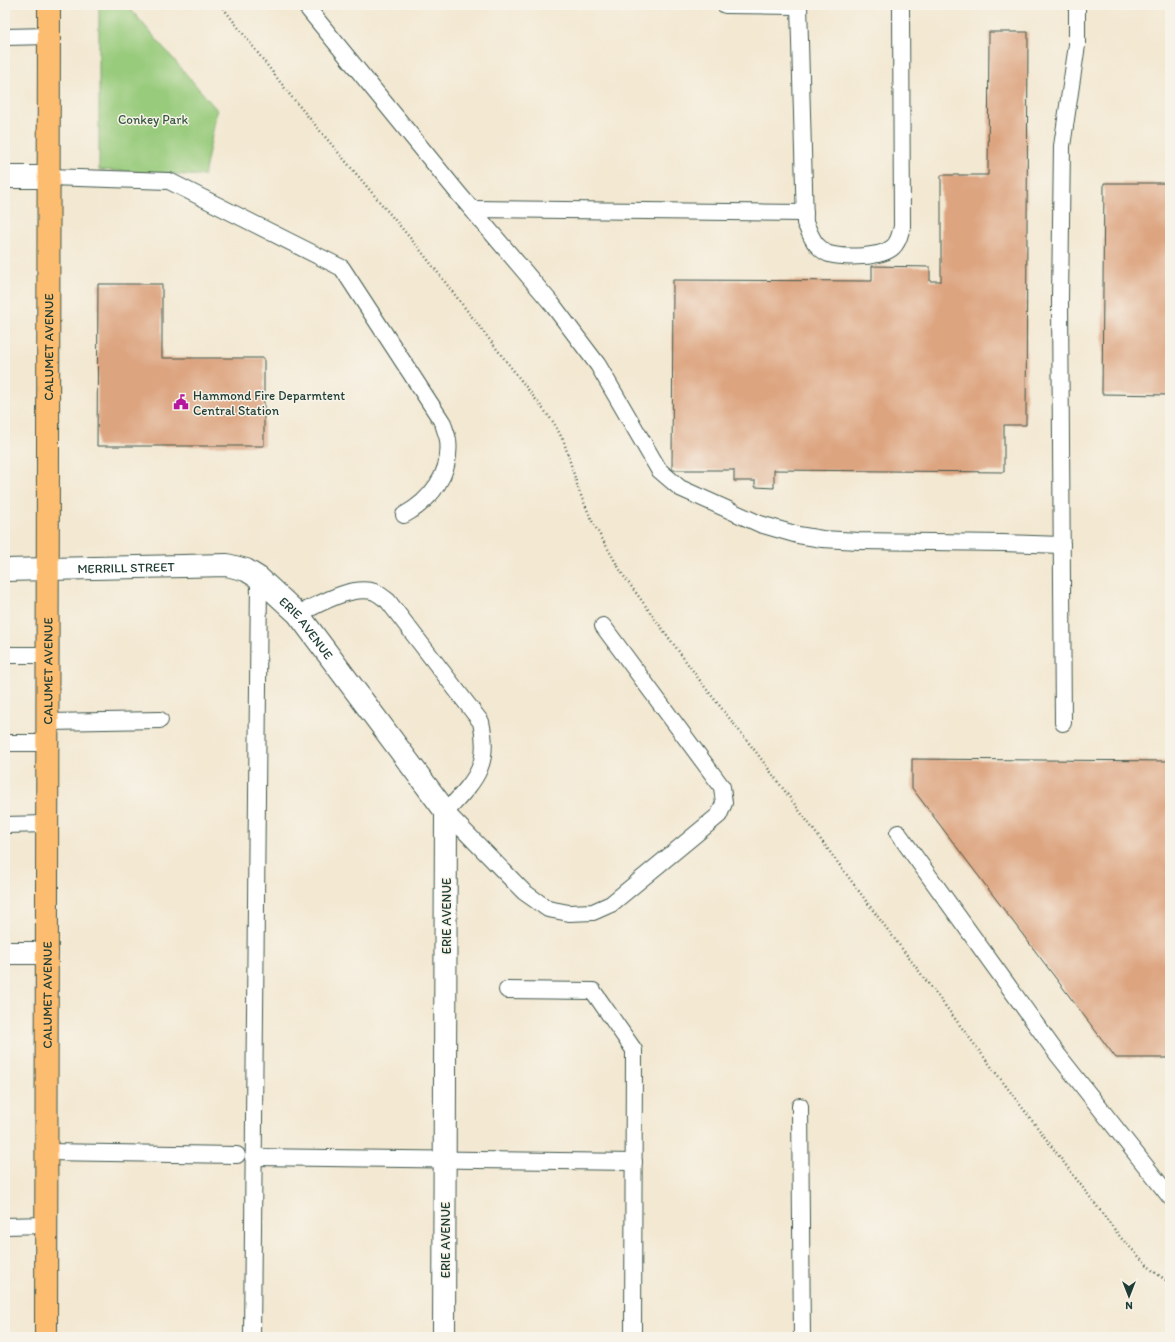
<svg xmlns="http://www.w3.org/2000/svg" width="1175" height="1342" font-family="Itim,sans-serif">
<style>
.green{fill:#98cb7c;stroke:#5c8458}
.building{fill:#dda480}
.lines{fill:none;stroke-linecap:round;stroke-linejoin:round}
.service-casing{stroke:#3f574c;stroke-width:18}
.minor-casing{stroke:#3f574c;stroke-width:24}
.primary-casing{stroke:#3f574c;stroke-width:24}
.path{stroke:#3f574c;stroke-width:2.5;stroke-dasharray:1 3;stroke-linecap:butt}
.service{stroke:#fff;stroke-width:16}
.minor{stroke:#fff;stroke-width:22}
.primary{stroke:#fcbd6f;stroke-width:22}
.labels{text-anchor:middle;stroke-width:3;stroke-linejoin:round;paint-order:stroke}
.park-label{font-size:13px;fill:#375942;stroke:#f7f3e8}
.street-label{font-size:13px;fill:#1f3d34;stroke:#f7f3e8}
.poi-label{font-size:13px;fill:#1f3d34;stroke:#f7f3e8;text-anchor:start}
</style>
<rect width="100%" height="100%" fill="#f7f3e8"/>
<filter id="ink" filterUnits="userSpaceOnUse"><feTurbulence type="fractalNoise" baseFrequency=".025" numOctaves="2"/><feDisplacementMap in="SourceGraphic" scale="8" xChannelSelector="R" yChannelSelector="G"/><feConvolveMatrix kernelMatrix="1 2 1 2 8 2 1 2 1" color-interpolation-filters="sRGB"/></filter>
<filter id="wash" filterUnits="userSpaceOnUse"><feTurbulence type="fractalNoise" baseFrequency=".012" numOctaves="4" result="noise"/><feDisplacementMap in="SourceGraphic" scale="16" xChannelSelector="R" yChannelSelector="G"/><feGaussianBlur stdDeviation="0.9" result="paint"/><feColorMatrix in="noise" values="0 0 0 0 0 0 0 0 0 0 0 0 0 0 0 0 0 1.4 0 .05"/><feComposite in="paint" operator="in"/></filter>
<g filter="url(#wash)">
<rect width="100%" height="100%" fill="#f3e8d2"/>
<path class="green" d="M99 5H127L217 110 204 176 99 170Z"/>
<g id="blocks">
<g class="building">
<path d="M989 32H1028L1026 425H1004V472L774 470V488L755 487V481H734V470H672L673 280 872 281V266L930 267V281H941V175H988Z"/>
<path d="M1104 183H1170V395L1102 394Z"/>
<path d="M98 284H162V358H264V446H97Z"/>
<path d="M912 759 1170 761V1058H1116L912 788Z"/>
</g>
</g>
</g>
<g filter="url(#ink)">
<use href="#blocks" fill-opacity="0" stroke="#3f574c" stroke-width="1"/>
<g class="lines">
<g class="service-casing">
<g id="service">
<path d="M305 5 458 193 552 304 598 365 659 470 680 488 760 524 798 535 822 539 859 541 1003 543 1062 545"/>
<path d="M725 5 799 6"/>
<path d="M799 5 805 223C809 230 812 242 819 247 822 250 826 253 829 254 845 258 881 258 893 247 899 242 900 233 902 227L901 5"/>
<path d="M5 37 49 36"/>
<path d="M49 177 169 181 342 268 443 423C444 428 447 434 448 440 452 473 431 500 404 515"/>
<path d="M472 209 805 213"/>
<path d="M298 614C318 605 352 584 375 592 379 594 384 598 388 601L481 722C491 767 474 781 446 812L524 892 548 909 569 913 593 912 611 904 719 815 724 803 722 787 603 626"/>
<path d="M5 655H48"/>
<path d="M48 722 160 720"/>
<path d="M1063 723 1060 300 1062 146 1077 45V5"/>
<path d="M5 743H47"/>
<path d="M5 825 47 824"/>
<path d="M898 833 1058 1055 1170 1197"/>
<path d="M507 990 593 991 634 1050 633 1337"/>
<path d="M800 1106 802 1337"/>
<path d="M47 1152 237 1155"/>
<path d="M253 1157 634 1162"/>
<path d="M5 1226 46 1225"/>
<path d="M252 1337 259 578"/>
</g>
</g>
<g class="minor-casing">
<g id="minor">
<path d="M5 177H49"/>
<path id="s1" d="M5 570 227 565 246 570 259 578 298 614 446 812 444 1337"/>
<path d="M5 953H47"/>
</g>
</g>
<g class="primary-casing">
<g id="primary">
<path id="s2" d="M46 1337 49 5"/>
</g>
</g>
<path class="path" d="M221 5 290 95 421 251 554 423 564 442 579 491 593 523 623 575 704 686 756 752 878 917 1121 1238 1153 1271 1170 1283"/>
<use href="#service" class="service"/>
<use href="#minor" class="minor"/>
<use href="#primary" class="primary"/>
</g>
</g>
<defs>
<g id="civic-bare" transform="scale(1.2)"><path d="M-.6-6.5H3V-4.5H.6V-3L4-1V1h2V6H-6V1h2V-1L-.6-3ZM-1.2 2.5V6h2.4V2.5Z" fill="#b5179e" stroke="#f7f3e8" stroke-width="2.5" paint-order="stroke"/></g>
</defs>
<g fill-rule="evenodd">
<use href="#civic-bare" x="181" y="402"/>
</g>
<g class="labels">
<g class="park-label">
<text x="153" y="124">Conkey Park</text>
</g>
<g class="street-label">
<text dy="5" stroke="none"><textPath href="#s2" startOffset="990">CALUMET AVENUE</textPath></text>
<text dy="5" stroke="none"><textPath href="#s1" startOffset="121">MERRILL STREET</textPath></text>
<text dy="5" stroke="none"><textPath href="#s1" startOffset="326">ERIE AVENUE</textPath></text>
<text dy="5" stroke="none"><textPath href="#s2" startOffset="666">CALUMET AVENUE</textPath></text>
<text transform="translate(446 916) rotate(-90)" y="5">ERIE AVENUE</text>
<text dy="5" stroke="none"><textPath href="#s2" startOffset="342">CALUMET AVENUE</textPath></text>
<text transform="translate(445 1240) rotate(-90)" y="5">ERIE AVENUE</text>
</g>
<g class="poi-label">
<text x="193" y="400">Hammond Fire Deparmtent<tspan x="193" dy="15">Central Station</tspan></text>
</g>
</g>
<rect width="1175" height="1342" fill="none" stroke="#f7f3e8" stroke-width="20"/>
<g transform="translate(1129 1296) rotate(180)" stroke="#f7f3e8" stroke-width="3" paint-order="stroke">
<path d="M0-3L7 15L0 10L-7 15Z" fill="#1f3d34"/>
<text y="-6" font-size="11" font-weight="bold" text-anchor="middle" fill="#1f3d34">N</text>
</g>
</svg>
